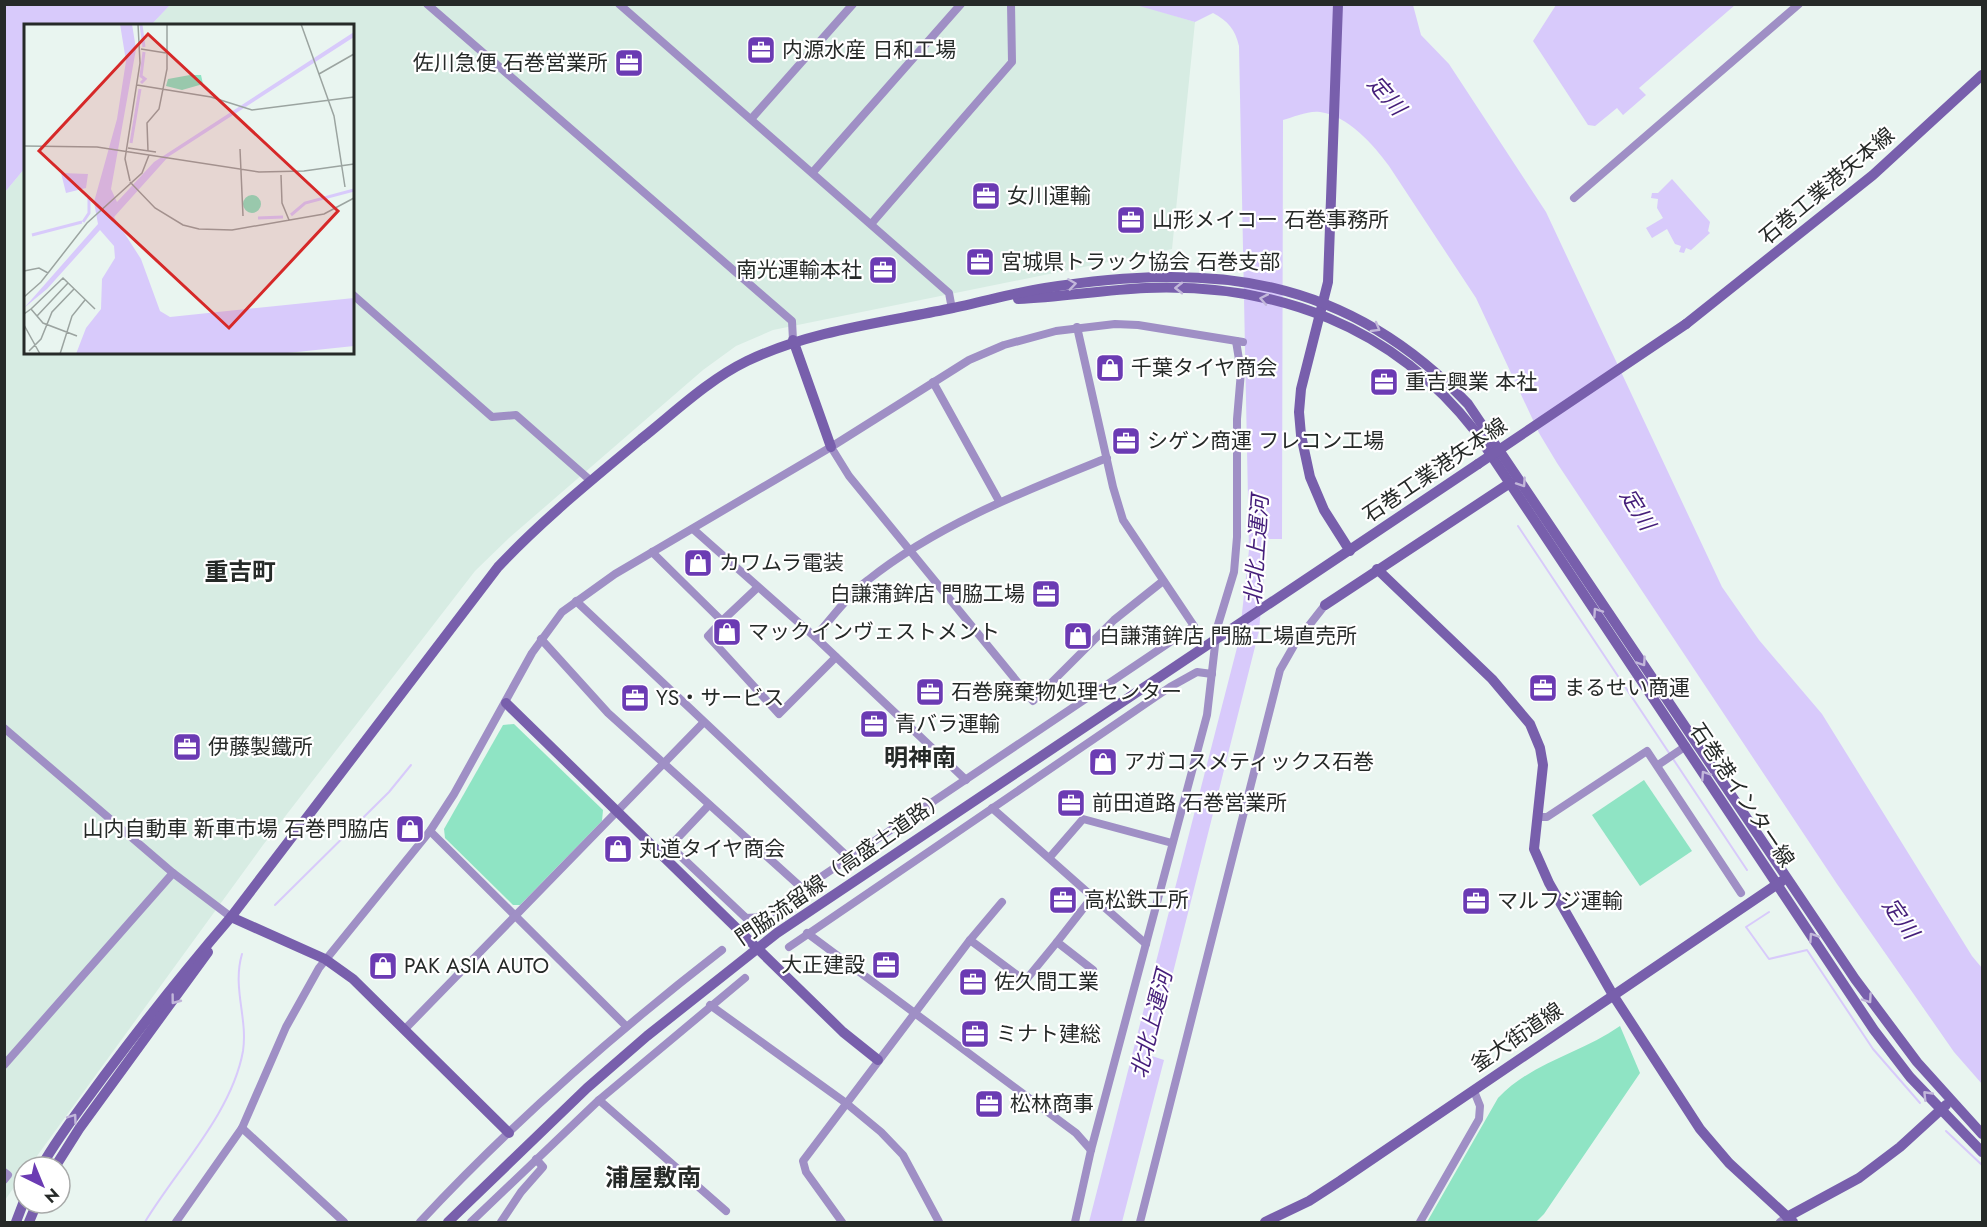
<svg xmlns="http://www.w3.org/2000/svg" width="1987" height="1227" font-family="Jost,'Noto Sans JP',sans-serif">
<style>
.built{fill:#d7ece3}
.green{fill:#8fe4c4}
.water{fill:#d8cafb}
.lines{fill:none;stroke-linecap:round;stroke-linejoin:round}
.stream{stroke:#d8cafb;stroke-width:2}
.street{stroke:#9f8fc5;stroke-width:8}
.secondary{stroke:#785fac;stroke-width:10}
.secondary-bridge{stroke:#785fac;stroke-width:10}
.oneway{stroke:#c2b7da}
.labels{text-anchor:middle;stroke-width:4.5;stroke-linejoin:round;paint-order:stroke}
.poi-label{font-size:21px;fill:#262a28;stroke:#fff;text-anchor:start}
.street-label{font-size:21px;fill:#262a28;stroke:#fff}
.water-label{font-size:22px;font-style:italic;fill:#451e7a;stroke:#fff}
.quarter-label{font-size:24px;font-weight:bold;fill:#262a28;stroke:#fff}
.inset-river{fill:none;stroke:#d8cafb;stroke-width:3}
.inset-road{fill:none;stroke:#9ba4a0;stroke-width:1.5}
.view{fill:#d62828;fill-opacity:0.15;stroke:#d62828;stroke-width:3}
.inset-edge{fill:none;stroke:#262a28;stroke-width:3}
</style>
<rect width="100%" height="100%" fill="#e9f5f0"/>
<path class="built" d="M1136 4 1195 22 1172 249 773 330 736 346 703 370 509 538 475 571 263 845 29 1167H24V1173L5 1200V192L25 168 26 352H352V26L151 25 170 5Z"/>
<g class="green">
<path d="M514 724 603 810 602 821 520 905H513L445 838 444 829 503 725Z"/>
<path d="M1644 780 1692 851 1640 886 1592 815Z"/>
<path d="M1620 1026 1640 1073 1544 1214 1536 1222H1427L1498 1098C1532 1062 1580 1054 1620 1026Z"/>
</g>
<g class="water">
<path d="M5 4 170 5 151 25 26 26 25 168 5 192Z"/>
<path d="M1136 5H1413L1421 35 1449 64 1546 212 1722 587 1759 640 1822 714 1972 956 1982 968V1084L1954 1052 1837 884 1557 463 1539 433 1476 298 1389 166C1373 144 1348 116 1320 112 1310 110 1293 117 1283 120L1282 539H1267L1259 631 1152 1056 1164 1060 1122 1222H1089L1239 640 1249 550 1239 46C1235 29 1228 21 1213 13L1195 22Z"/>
<path d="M1556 5V4L1735 5 1639 88 1646 95 1623 115 1617 108 1595 126 1588 125 1533 41Z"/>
<path d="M1672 179 1710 222 1708 231 1710 233 1691 250 1686 248 1684 253 1679 252 1681 246 1675 244 1667 229 1652 238 1646 228 1663 218 1657 208 1658 199 1651 198 1652 193H1658Z"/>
</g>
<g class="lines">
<g class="stream">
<path d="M1518 526 1747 870"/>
<path d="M275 905 389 792 411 765"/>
<path d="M1769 912 1746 927 1769 959 1807 950 1873 1049 1920 1103"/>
<path d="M1946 1131 1982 1165"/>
<path d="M145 1222C177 1169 232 1113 243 1051 248 1018 232 988 242 954"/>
</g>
<g class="street">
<path d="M427 4 792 321 793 340"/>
<path d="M619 4 949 293 952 309"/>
<path d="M752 118 853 4"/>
<path d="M813 172 961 4"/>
<path d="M1574 198 1799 4"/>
<path d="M872 223 1012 62 1011 4"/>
<path d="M352 294 492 417 516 415 591 481"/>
<path d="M933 382 999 501"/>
<path d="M831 447 849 476 1033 701 1114 620 1163 581"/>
<path d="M693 529 815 637 966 780"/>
<path d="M652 552 722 621 708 636 779 714 836 657"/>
<path d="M576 601 850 859"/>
<path d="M722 621 757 588"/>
<path d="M815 637C832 618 848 595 868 580 938 524 1025 491 1107 458"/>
<path d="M541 639 608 713 803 889"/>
<path d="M4 728 173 873 231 917"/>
<path d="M1658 765 1686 746"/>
<path d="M709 805 672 844V848L746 918 766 917 803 889 1194 626 1123 520 1113 487 1077 327"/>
<path d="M992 808 1146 944"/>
<path d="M1538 817H1547L1647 751 1741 893"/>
<path d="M430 831 626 1026"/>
<path d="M1050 857 1083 819 1172 843"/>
<path d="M1093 896 1057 942 1093 970"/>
<path d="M1002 902 970 940 1025 981 1057 942"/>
<path d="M807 933 1076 1133 1091 1150"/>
<path d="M789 947 1170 687 1197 672 1212 674"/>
<path d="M710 1005 846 1103 881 1132 903 1155 939 1222"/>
<path d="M405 1029 703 723"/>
<path d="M4 1065 173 873"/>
<path d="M599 1100 726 1211"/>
<path d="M242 1128 344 1222"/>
<path d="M4 1172 8 1175 4 1180"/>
<path d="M176 1222 242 1128 286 1027 319 968 430 831 454 794 532 653 562 612 615 574 831 447 969 360 1004 345 1056 331 1115 324 1138 325 1243 342"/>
<path d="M420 1222C512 1123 615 1033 722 950"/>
<path d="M471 1222 599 1100 745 978"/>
<path d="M501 1222 521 1192 543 1167 536 1159"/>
<path d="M842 1222 806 1172 803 1161 970 940"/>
<path d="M1075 1222 1091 1150 1207 715 1217 628 1234 572 1237 537V419L1241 372 1236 341"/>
<path d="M1140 1222 1280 670 1296 642 1325 605"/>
<path d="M1420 1222 1479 1119 1480 1106 1474 1091"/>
<path d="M1780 1222 1787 1217"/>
</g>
<g class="secondary">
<path d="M1338 4 1328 282 1301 389 1299 412 1301 435 1310 477 1324 510 1350 551"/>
<path d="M1018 299C1061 297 1103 290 1146 288 1277 283 1393 326 1475 431L1874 1030 1910 1077 1982 1152"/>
<path d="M1686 324 1873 175 1982 75"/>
<path d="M793 340 831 447"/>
<path d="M1377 569 1492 679 1530 724 1540 748 1543 765 1534 849 1549 883 1613 995 1700 1129 1729 1163 1793 1222"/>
<path d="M1325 605 1510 483"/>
<path d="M506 703 843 1032 878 1060"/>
<path d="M231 917 325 959 353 979 509 1133"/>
<path d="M41 1167C59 1135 82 1106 104 1076 145 1021 187 968 231 917L498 567C542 520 592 480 641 439 675 412 708 380 747 361 810 331 880 323 948 309 980 303 1012 293 1045 288 1212 262 1346 275 1468 404L1855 979 1917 1062 1982 1134"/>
<path d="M55 1167 79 1129 208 952"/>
<path d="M1787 1217 1859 1178 1900 1147 1946 1105"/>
<path d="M16 1222 24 1201"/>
<path d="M29 1222 37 1203"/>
<path d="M448 1222 587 1088 647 1036 777 933 1478 464"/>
<path d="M1265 1222 1309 1201 1340 1181 1782 881"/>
</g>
<path class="secondary-bridge" d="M1478 464 1686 324"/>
</g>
<defs><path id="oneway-chevron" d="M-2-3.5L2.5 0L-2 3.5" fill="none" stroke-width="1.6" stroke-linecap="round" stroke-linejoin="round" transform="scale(1.5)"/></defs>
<g class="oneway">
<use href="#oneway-chevron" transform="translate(1072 284) rotate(-8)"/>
<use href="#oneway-chevron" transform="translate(1179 288) rotate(180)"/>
<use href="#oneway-chevron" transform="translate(1264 299) rotate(-169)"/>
<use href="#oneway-chevron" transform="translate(1376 328) rotate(30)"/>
<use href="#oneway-chevron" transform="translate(1522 483) rotate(56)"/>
<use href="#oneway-chevron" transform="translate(1597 612) rotate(-124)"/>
<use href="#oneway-chevron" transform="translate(1642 662) rotate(56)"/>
<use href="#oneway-chevron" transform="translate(1705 775) rotate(-124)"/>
<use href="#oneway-chevron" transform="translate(1813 937) rotate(-124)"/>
<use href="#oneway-chevron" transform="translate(1868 999) rotate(55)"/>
<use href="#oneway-chevron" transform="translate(175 1000) rotate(127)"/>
<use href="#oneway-chevron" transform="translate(1927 1095) rotate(-134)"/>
<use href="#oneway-chevron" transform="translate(73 1118) rotate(-54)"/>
</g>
<defs>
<g id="office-square" transform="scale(1.5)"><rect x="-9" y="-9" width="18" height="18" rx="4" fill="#6b3bb3" stroke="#fff"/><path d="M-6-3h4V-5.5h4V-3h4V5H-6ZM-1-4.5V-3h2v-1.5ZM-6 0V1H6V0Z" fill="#fff"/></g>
<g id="shop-square" transform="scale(1.5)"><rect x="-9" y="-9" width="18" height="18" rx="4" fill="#6b3bb3" stroke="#fff"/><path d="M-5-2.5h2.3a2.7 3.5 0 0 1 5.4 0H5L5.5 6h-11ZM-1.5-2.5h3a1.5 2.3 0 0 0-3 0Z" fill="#fff"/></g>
</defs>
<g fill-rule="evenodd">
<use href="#office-square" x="761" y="50"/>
<use href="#office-square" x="629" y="63"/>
<use href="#office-square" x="986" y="196"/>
<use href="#office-square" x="1131" y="220"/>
<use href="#office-square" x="980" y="262"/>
<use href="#office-square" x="883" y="270"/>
<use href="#shop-square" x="1110" y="368"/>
<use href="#office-square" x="1384" y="382"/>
<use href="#office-square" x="1126" y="441"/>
<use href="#shop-square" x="698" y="563"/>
<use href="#office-square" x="1046" y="594"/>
<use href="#shop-square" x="727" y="632"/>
<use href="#shop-square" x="1078" y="636"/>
<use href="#office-square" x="1543" y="688"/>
<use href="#office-square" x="930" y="692"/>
<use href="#office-square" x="635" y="698"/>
<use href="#office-square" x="874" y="724"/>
<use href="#office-square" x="187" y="747"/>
<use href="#shop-square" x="1103" y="762"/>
<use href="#office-square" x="1071" y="803"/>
<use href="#shop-square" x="410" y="829"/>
<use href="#shop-square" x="618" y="849"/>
<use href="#office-square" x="1063" y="900"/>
<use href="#office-square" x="1476" y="901"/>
<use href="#office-square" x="886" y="965"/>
<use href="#shop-square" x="383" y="966"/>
<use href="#office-square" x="973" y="982"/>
<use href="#office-square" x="975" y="1034"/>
<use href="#office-square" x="989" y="1104"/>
</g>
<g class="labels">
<g class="poi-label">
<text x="782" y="57">内源水産 日和工場</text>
<text x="608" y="70" text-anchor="end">佐川急便 石巻営業所</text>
<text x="1007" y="203">女川運輸</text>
<text x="1152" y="227">山形メイコー 石巻事務所</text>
<text x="1001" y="269">宮城県トラック協会 石巻支部</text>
<text x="862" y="277" text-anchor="end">南光運輸本社</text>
<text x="1131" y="375">千葉タイヤ商会</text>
<text x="1405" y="389">重吉興業 本社</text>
<text x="1147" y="448">シゲン商運 フレコン工場</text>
<text x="719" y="570">カワムラ電装</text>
<text x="1025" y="601" text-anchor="end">白謙蒲鉾店 門脇工場</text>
<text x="748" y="639">マックインヴェストメント</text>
<text x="1099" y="643">白謙蒲鉾店 門脇工場直売所</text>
<text x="1564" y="695">まるせい商運</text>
<text x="951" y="699">石巻廃棄物処理センター</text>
<text x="656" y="705">YS・サービス</text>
<text x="895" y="731">青バラ運輸</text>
<text x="208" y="754">伊藤製鐵所</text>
<text x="1124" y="769">アガコスメティックス石巻</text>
<text x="1092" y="810">前田道路 石巻営業所</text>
<text x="389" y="836" text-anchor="end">山内自動車 新車市場 石巻門脇店</text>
<text x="639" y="856">丸道タイヤ商会</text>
<text x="1084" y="907">高松鉄工所</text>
<text x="1497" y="908">マルフジ運輸</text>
<text x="865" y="972" text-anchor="end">大正建設</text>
<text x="404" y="973">PAK ASIA AUTO</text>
<text x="994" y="989">佐久間工業</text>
<text x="996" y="1041">ミナト建総</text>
<text x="1010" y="1111">松林商事</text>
</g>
<g class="street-label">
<text transform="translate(1827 186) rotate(-40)" y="7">石巻工業港矢本線</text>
<text transform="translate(1435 470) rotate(-34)" y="7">石巻工業港矢本線</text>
<text transform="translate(1742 795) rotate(56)" y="7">石巻港インター線</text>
<text transform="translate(841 868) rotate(-35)" y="7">門脇流留線（高盛土道路）</text>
<text transform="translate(1517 1037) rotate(-34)" y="7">釜大街道線</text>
</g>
<g class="water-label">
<text transform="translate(1387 95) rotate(49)" y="8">定川</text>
<text transform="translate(1638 509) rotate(58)" y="8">定川</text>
<text transform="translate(1256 550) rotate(-86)" y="8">北北上運河</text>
<text transform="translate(1901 918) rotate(55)" y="8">定川</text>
<text transform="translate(1151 1024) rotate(-76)" y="8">北北上運河</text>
</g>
<g class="quarter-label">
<text x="240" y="580">重吉町</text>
<text x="920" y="766">明神南</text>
<text x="653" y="1186">浦屋敷南</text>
</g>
</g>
<g transform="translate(24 24)">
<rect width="330" height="330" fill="#e9f5f0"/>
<path d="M166 51H177L179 60 158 66 142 62 144 55ZM219 180a9 9 0 1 1 18 0a9 9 0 1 1-18 0Z" fill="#8fe4c4"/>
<path d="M96 0H108L112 25 87 165 93 178 130 138 330 8V13L144 133 90 193 117 235 136 287 146 293 330 274V322L254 330H52L62 304 77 285 78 255 91 234 90 222 76 206 23 265 0 284 74 200 70 178 93 95 102 37ZM37 149 64 150 62 164 42 169Z" fill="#d8cafb"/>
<path class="inset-river" d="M117 1 120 23M117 59 121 55 117 52 120 28M107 119 116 65M267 191 281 179 330 166M234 194 259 193M59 198 65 189V174M8 211 58 198"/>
<path class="inset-road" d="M277 0 310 92 321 163M117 25 142 29M295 50 330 30M113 61 187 73 228 86 330 73M0 122 73 123 235 148 280 147 330 140M104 124 132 128M216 125 219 192M124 127 123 99 135 85 143 45V0M257 151 258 179 265 196M106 157 101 135 116 39 114 0M106 158 131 184 159 201 175 205 208 206 300 190 330 174M0 247 15 244 24 249M0 273 17 258 63 199 118 149 125 131M7 285 39 254 71 285M0 290 7 285 19 299 53 312M13 292 44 259M0 301 16 330M5 327 17 315 28 288 50 265M36 330 48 292 61 276"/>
<path class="view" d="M124 10 314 187 205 304 15 127Z"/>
<rect width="330" height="330" class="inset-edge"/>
</g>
<rect width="1987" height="1227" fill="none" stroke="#262a28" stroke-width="12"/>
<g transform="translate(42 1185) rotate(137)"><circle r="28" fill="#ffffff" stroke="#a8aaa9" stroke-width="1.5"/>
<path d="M0-4.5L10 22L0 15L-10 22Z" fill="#6b3bb3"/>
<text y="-9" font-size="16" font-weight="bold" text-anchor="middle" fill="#262a28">N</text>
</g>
</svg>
